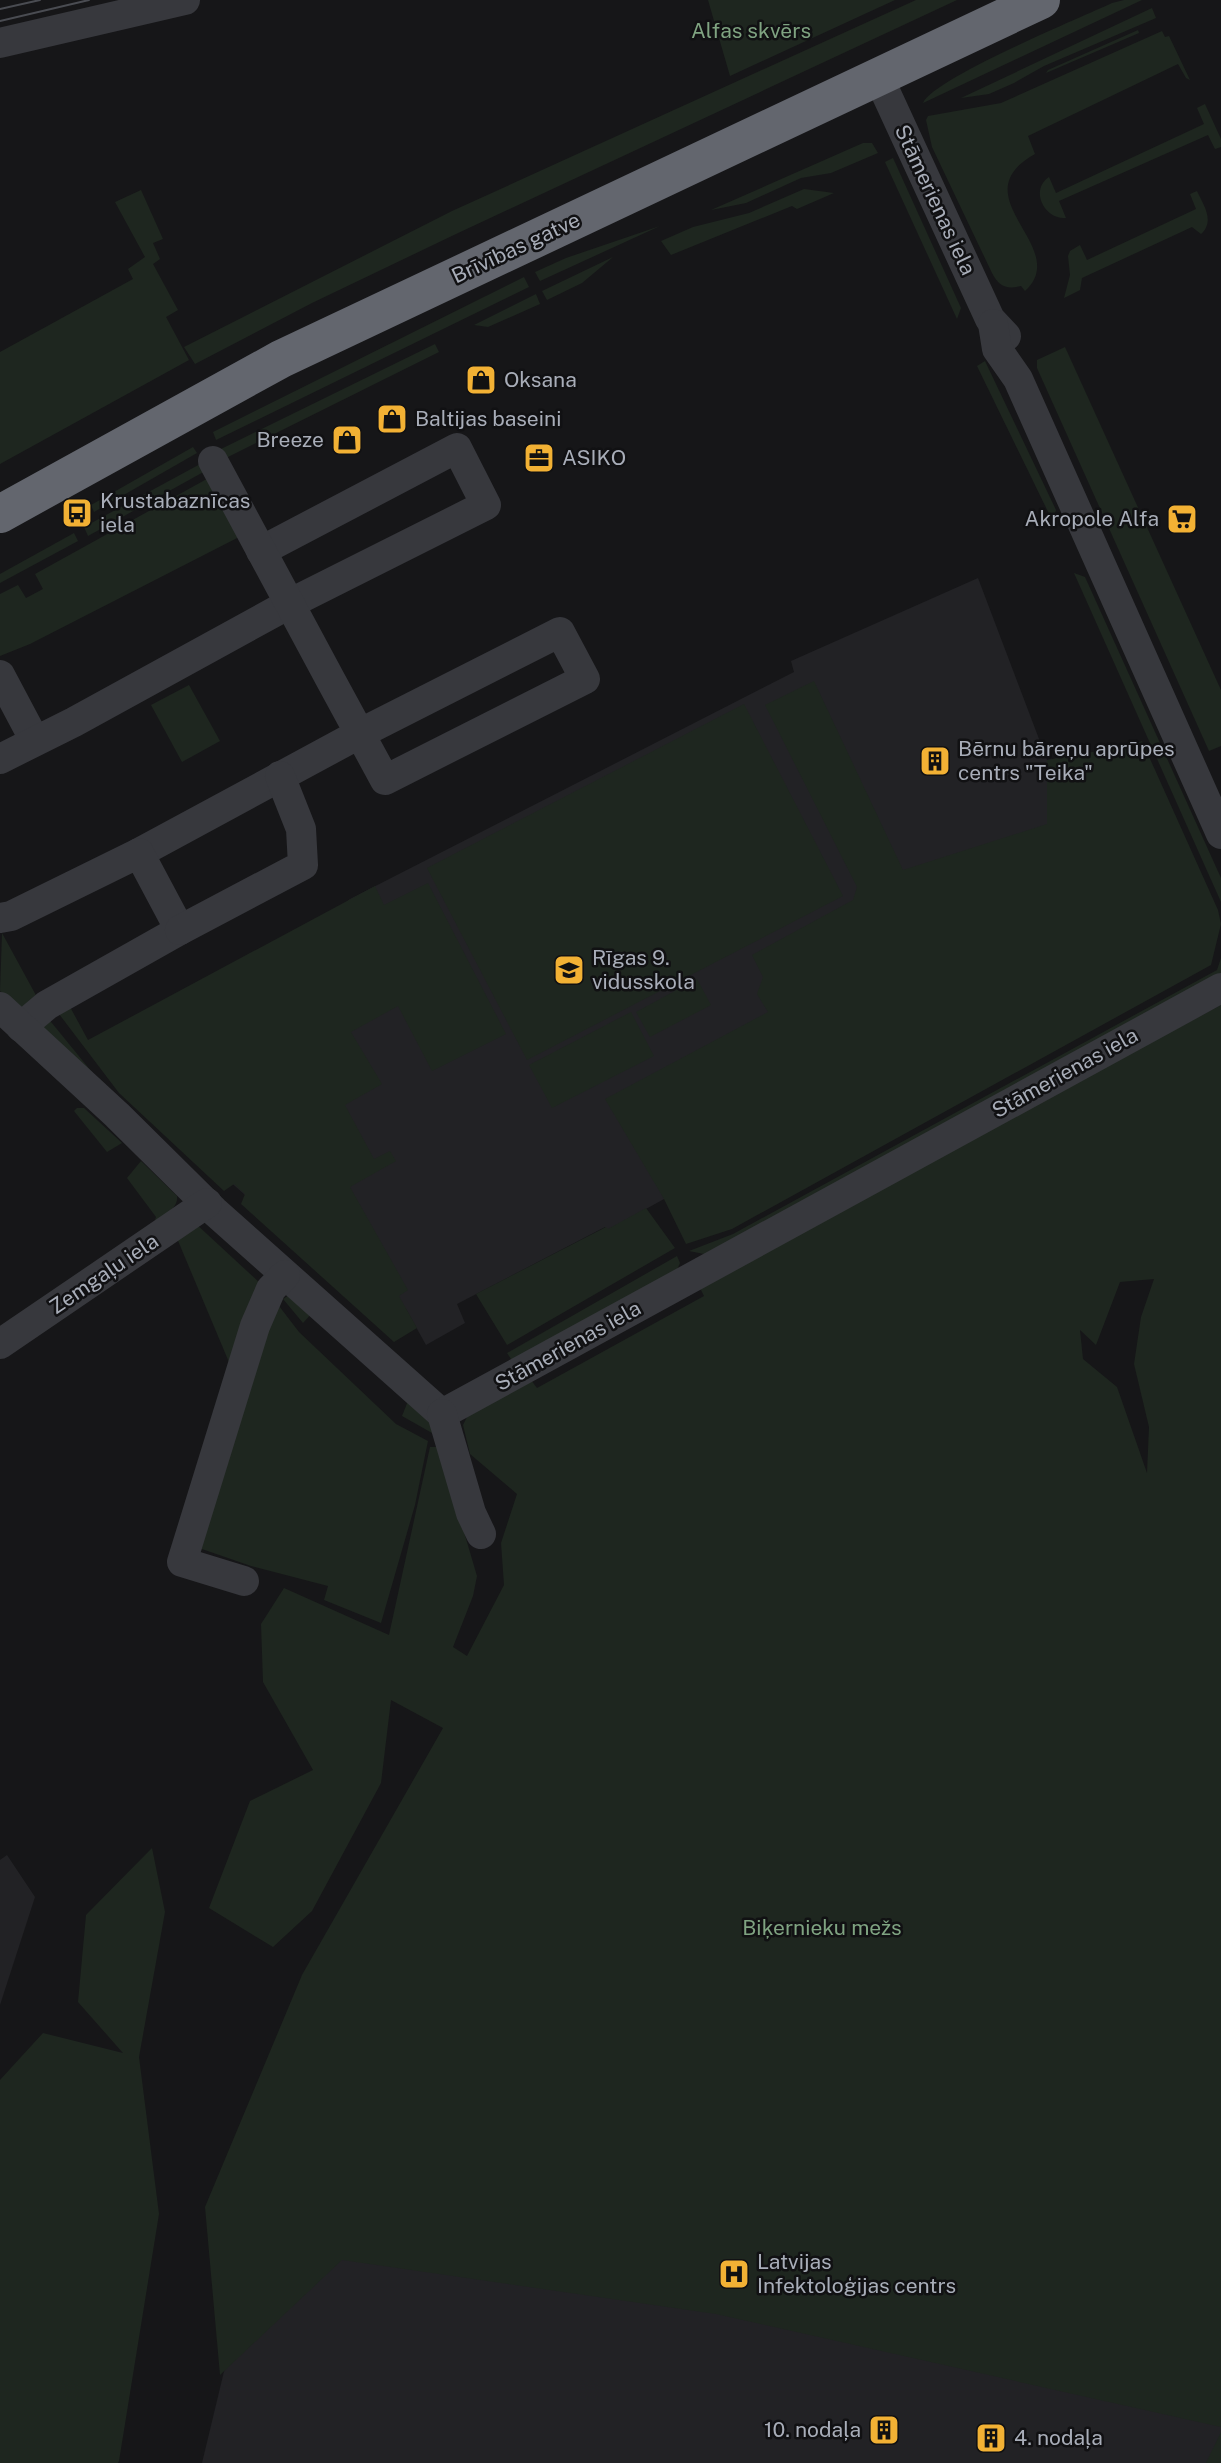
<svg xmlns="http://www.w3.org/2000/svg" width="1221" height="2463" font-family="'Public Sans',sans-serif">
<style>
.built{fill:#222225}
.green{fill:#1e261f;fill-rule:evenodd}
.lines{fill:none;stroke-linecap:round;stroke-linejoin:round}
.minor{stroke:#37383d;stroke-width:30}
.highway{stroke:#63666e;stroke-width:38}
.tram{stroke:#4a4c52;stroke-width:2}
.labels{text-anchor:middle;stroke-width:5;stroke-linejoin:round;paint-order:stroke}
.park-label{font-size:21px;fill:#7fa381;stroke:#111113}
.street-label{font-size:21px;fill:#a8adb8;stroke:#111113}
.poi-label{font-size:21px;fill:#a8adb8;stroke:#111113;text-anchor:start}
</style>
<rect width="100%" height="100%" fill="#161618"/>
<g class="built">
<path d="M978 578 1047 760 1133 745 664 1199 608 1230 605 1227 457 1304 465 1323 426 1345 406 1309 245 1195 122 1085 350 899 794 672 791 661Z"/>
<path d="M7 1855 35 1897 0 2005V1860Z"/>
<path d="M314 1997 1221 2085V2463H202Z"/>
</g>
<g class="green">
<path d="M708 0H895L730 76Z"/>
<path d="M916 0H957L456 234 312 303 195 364 184 347 452 211Z"/>
<path d="M1124 0H1142L923 103C934 78 1080 18 1112 3Z"/>
<path d="M1152 8 1156 18 1044 66 1014 83 989 94 961 98Z"/>
<path d="M1138 30 1139 33 1046 73 1048 70Z"/>
<path d="M1162 31 1165 37 1169 36 1190 80 1186 78 1178 64 1028 136 1035 154C958 197 1073 247 1025 291L1021 286C1006 290 999 286 992 273L932 147 926 120 928 116 1001 103Z"/>
<path d="M1205 104 1221 139V147L1215 149 1208 135 1059 201 1066 218C1045 220 1029 190 1049 177L1056 193 1204 124 1197 108Z"/>
<path d="M863 143H872L878 153 831 173 801 178 746 203 711 210Z"/>
<path d="M893 158 961 308 957 319 885 162Z"/>
<path d="M804 189 834 193 797 209 792 206 671 255 661 241 693 227 749 213Z"/>
<path d="M141 190 163 239 153 243 160 259 153 264 178 310 166 317 189 360 0 464V352L133 279 128 269 145 257 115 202Z"/>
<path d="M1197 191C1204 206 1215 221 1201 234L1192 227 1082 278 1080 290 1064 298 1070 275 1068 256 1070 251 1080 245 1087 260 1196 209 1190 194Z"/>
<path d="M660 226 540 281 535 272 566 258Z"/>
<path d="M613 257 582 283 547 300 542 291Z"/>
<path d="M524 277 529 287 216 440 213 432Z"/>
<path d="M536 294 540 304 488 327 474 325Z"/>
<path d="M435 344 439 352 226 458 221 449Z"/>
<path d="M1065 347 1221 690V746L1209 751 1037 368V360Z"/>
<path d="M985 361 1056 510 1052 520 977 366Z"/>
<path d="M193 447 197 453 94 512 91 505Z"/>
<path d="M202 463 207 470 88 536 84 527Z"/>
<path d="M214 475 243 535 30 644 0 656V594L18 585 26 598 43 589 35 574Z"/>
<path d="M74 533 78 541 0 583V574Z"/>
<path d="M1074 573 1085 577 1221 878V902Z"/>
<path d="M814 681 903 870 1047 824V760L1133 745 1142 741 1218 910 1221 924 1211 965 732 1229 686 1244 664 1199 605 1099 768 1012 757 994 763 977 752 955 853 900 857 887 765 705Z"/>
<path d="M189 685 220 741 182 762 151 705Z"/>
<path d="M744 704 843 896 527 1060 427 868Z"/>
<path d="M428 883 506 1034 432 1071 398 1006 351 1032 382 1084 345 1105 374 1159 390 1151 396 1161 350 1187 408 1290 399 1296 417 1328 394 1342 241 1204 245 1194 234 1184 224 1191 119 1093 56 1010 69 1005 88 1040 375 886 384 905Z"/>
<path d="M2 933 38 999 21 1009 0 991Z"/>
<path d="M1221 958V977L709 1255 689 1251 733 1234 1217 970Z"/>
<path d="M697 979 711 1005 650 1037 636 1012Z"/>
<path d="M1221 1005V2427L716 2314 342 2260 220 2375 205 2207 302 1975 443 1728 391 1700 381 1783 312 1911 273 1947 209 1908 250 1801 313 1770 263 1682 261 1624 284 1588 389 1635 430 1447H439L477 1576 473 1596 453 1647 467 1656 504 1585 501 1543 517 1494 470 1454 463 1425 471 1409 528 1376 537 1388 704 1296 698 1284ZM1154 1279 1141 1317 1134 1364 1149 1427 1147 1473 1117 1387 1083 1359 1080 1330 1096 1345 1120 1282Z"/>
<path d="M631 1012 654 1056 552 1108 529 1065Z"/>
<path d="M47 1017 100 1082 42 1031Z"/>
<path d="M77 1108H84L122 1143 107 1152 74 1111Z"/>
<path d="M141 1161 177 1196C179 1208 163 1216 154 1223L156 1217 127 1178Z"/>
<path d="M646 1208 675 1248 507 1345 476 1294 606 1227 608 1229Z"/>
<path d="M194 1222 261 1284 231 1367 176 1236Z"/>
<path d="M677 1256 680 1263 675 1274 513 1362 507 1353Z"/>
<path d="M289 1295 313 1312 303 1323 283 1299Z"/>
<path d="M276 1302 299 1332 396 1424 428 1441 415 1505 381 1623 324 1600 328 1586 251 1566 199 1548Z"/>
<path d="M408 1401 434 1423 432 1433 402 1416Z"/>
<path d="M152 1848 165 1912 139 2057 159 2214 119 2461 118 2463H0V2080L43 2033 123 2053 78 2002 86 1915Z"/>
<path d="M1221 2432V2463H1206Z"/>
</g>
<g class="lines">
<g class="minor">
<path d="M0 43 185 0"/>
<path d="M878 76 990 319 1006 336"/>
<path d="M993 324 997 349 1018 379 1221 834"/>
<path d="M0 675 35 741"/>
<path d="M0 759 74 722 289 604 486 505 457 448 261 551"/>
<path d="M139 853 359 734 560 632 585 679 385 780C327 674 270 567 213 461"/>
<path d="M0 918 11 916 139 853 180 930 47 1005 21 1027"/>
<path d="M180 930 303 865 301 829 280 776"/>
<path d="M0 1007 117 1115 214 1211 442 1414"/>
<path d="M0 1344 207 1203"/>
<path d="M442 1414 1221 988"/>
<path d="M442 1414 471 1513 481 1534"/>
<path d="M244 1581 182 1562 255 1326 271 1289 285 1275"/>
</g>
<path class="highway" d="M0 514 281 359 1041 0"/>
<g class="tram">
<path d="M0 9 40 0"/>
<path d="M0 21 89 0"/>
</g>
</g>
<defs>
<g id="shop-square" transform="scale(1.575)"><rect x="-9" y="-9" width="18" height="18" rx="4" fill="#f2b134" stroke="#111113"/><path d="M-5-2.5h2.3a2.7 3.5 0 0 1 5.4 0H5L5.5 6h-11ZM-1.5-2.5h3a1.5 2.3 0 0 0-3 0Z" fill="#111"/></g>
<g id="office-square" transform="scale(1.575)"><rect x="-9" y="-9" width="18" height="18" rx="4" fill="#f2b134" stroke="#111113"/><path d="M-6-3h4V-5.5h4V-3h4V5H-6ZM-1-4.5V-3h2v-1.5ZM-6 0V1H6V0Z" fill="#111"/></g>
<g id="bus-square" transform="scale(1.575)"><rect x="-9" y="-9" width="18" height="18" rx="4" fill="#f2b134" stroke="#111113"/><path d="M-5-6H5V4H4V6H2V4H-2V6H-4V4H-5ZM-3.5-4V0h7V-4ZM-3.5 1.2v1.5H-2V1.2ZM2 1.2v1.5H3.5V1.2Z" fill="#111"/></g>
<g id="supermarket-square" transform="scale(1.575)"><rect x="-9" y="-9" width="18" height="18" rx="4" fill="#f2b134" stroke="#111113"/><path d="M-6-5.5h2.5l.6 2H6L4.5 2H-2.5L-4.4-4H-6ZM-1.5 3.2a1.3 1.3 0 1 0 .1 0ZM3 3.2a1.3 1.3 0 1 0 .1 0Z" fill="#111"/></g>
<g id="building-square" transform="scale(1.575)"><rect x="-9" y="-9" width="18" height="18" rx="4" fill="#f2b134" stroke="#111113"/><path d="M-4-6H4V6H1V3H-1V6H-4ZM-2.5-4.3h1.7v1.8h-1.7ZM.8-4.3h1.7v1.8H.8ZM-2.5-1h1.7V.8h-1.7ZM.8-1h1.7V.8H.8Z" fill="#111"/></g>
<g id="school-square" transform="scale(1.575)"><rect x="-9" y="-9" width="18" height="18" rx="4" fill="#f2b134" stroke="#111113"/><path d="M0-5L7-2L0 1L-7-2ZM-4 1L0 2.5L4 1V4Q0 6-4 4Z" fill="#111"/></g>
<g id="hospital-square" transform="scale(1.575)"><rect x="-9" y="-9" width="18" height="18" rx="4" fill="#f2b134" stroke="#111113"/><path d="M-5-5h3v3.5h4V-5h3V5h-3V1.5h-4V5h-3Z" fill="#111"/></g>
</defs>
<g fill-rule="evenodd">
<use href="#shop-square" x="481" y="380"/>
<use href="#shop-square" x="392" y="419"/>
<use href="#shop-square" x="347" y="440"/>
<use href="#office-square" x="539" y="458"/>
<use href="#bus-square" x="77" y="513"/>
<use href="#supermarket-square" x="1182" y="519"/>
<use href="#building-square" x="935" y="761"/>
<use href="#school-square" x="569" y="970"/>
<use href="#hospital-square" x="734" y="2274"/>
<use href="#building-square" x="884" y="2430"/>
<use href="#building-square" x="991" y="2438"/>
</g>
<g class="labels">
<g class="park-label">
<text x="751" y="38">Alfas skvērs</text>
<text x="822" y="1935">Biķernieku mežs</text>
</g>
<g class="street-label">
<text transform="translate(935 200) rotate(65)" y="7">Stāmerienas iela</text>
<text transform="translate(516 248) rotate(-25)" y="7">Brīvības gatve</text>
<text transform="translate(1065 1073) rotate(-29)" y="7">Stāmerienas iela</text>
<text transform="translate(104 1274) rotate(-34)" y="7">Zemgaļu iela</text>
<text transform="translate(568 1346) rotate(-29)" y="7">Stāmerienas iela</text>
</g>
<g class="poi-label">
<text x="504" y="387">Oksana</text>
<text x="415" y="426">Baltijas baseini</text>
<text x="324" y="447" text-anchor="end">Breeze</text>
<text x="562" y="465">ASIKO</text>
<text x="100" y="508">Krustabaznīcas<tspan x="100" dy="24">iela</tspan></text>
<text x="1159" y="526" text-anchor="end">Akropole Alfa</text>
<text x="958" y="756">Bērnu bāreņu aprūpes<tspan x="958" dy="24">centrs "Teika"</tspan></text>
<text x="592" y="965">Rīgas 9.<tspan x="592" dy="24">vidusskola</tspan></text>
<text x="757" y="2269">Latvijas<tspan x="757" dy="24">Infektoloģijas centrs</tspan></text>
<text x="861" y="2437" text-anchor="end">10. nodaļa</text>
<text x="1014" y="2445">4. nodaļa</text>
</g>
</g>
</svg>
